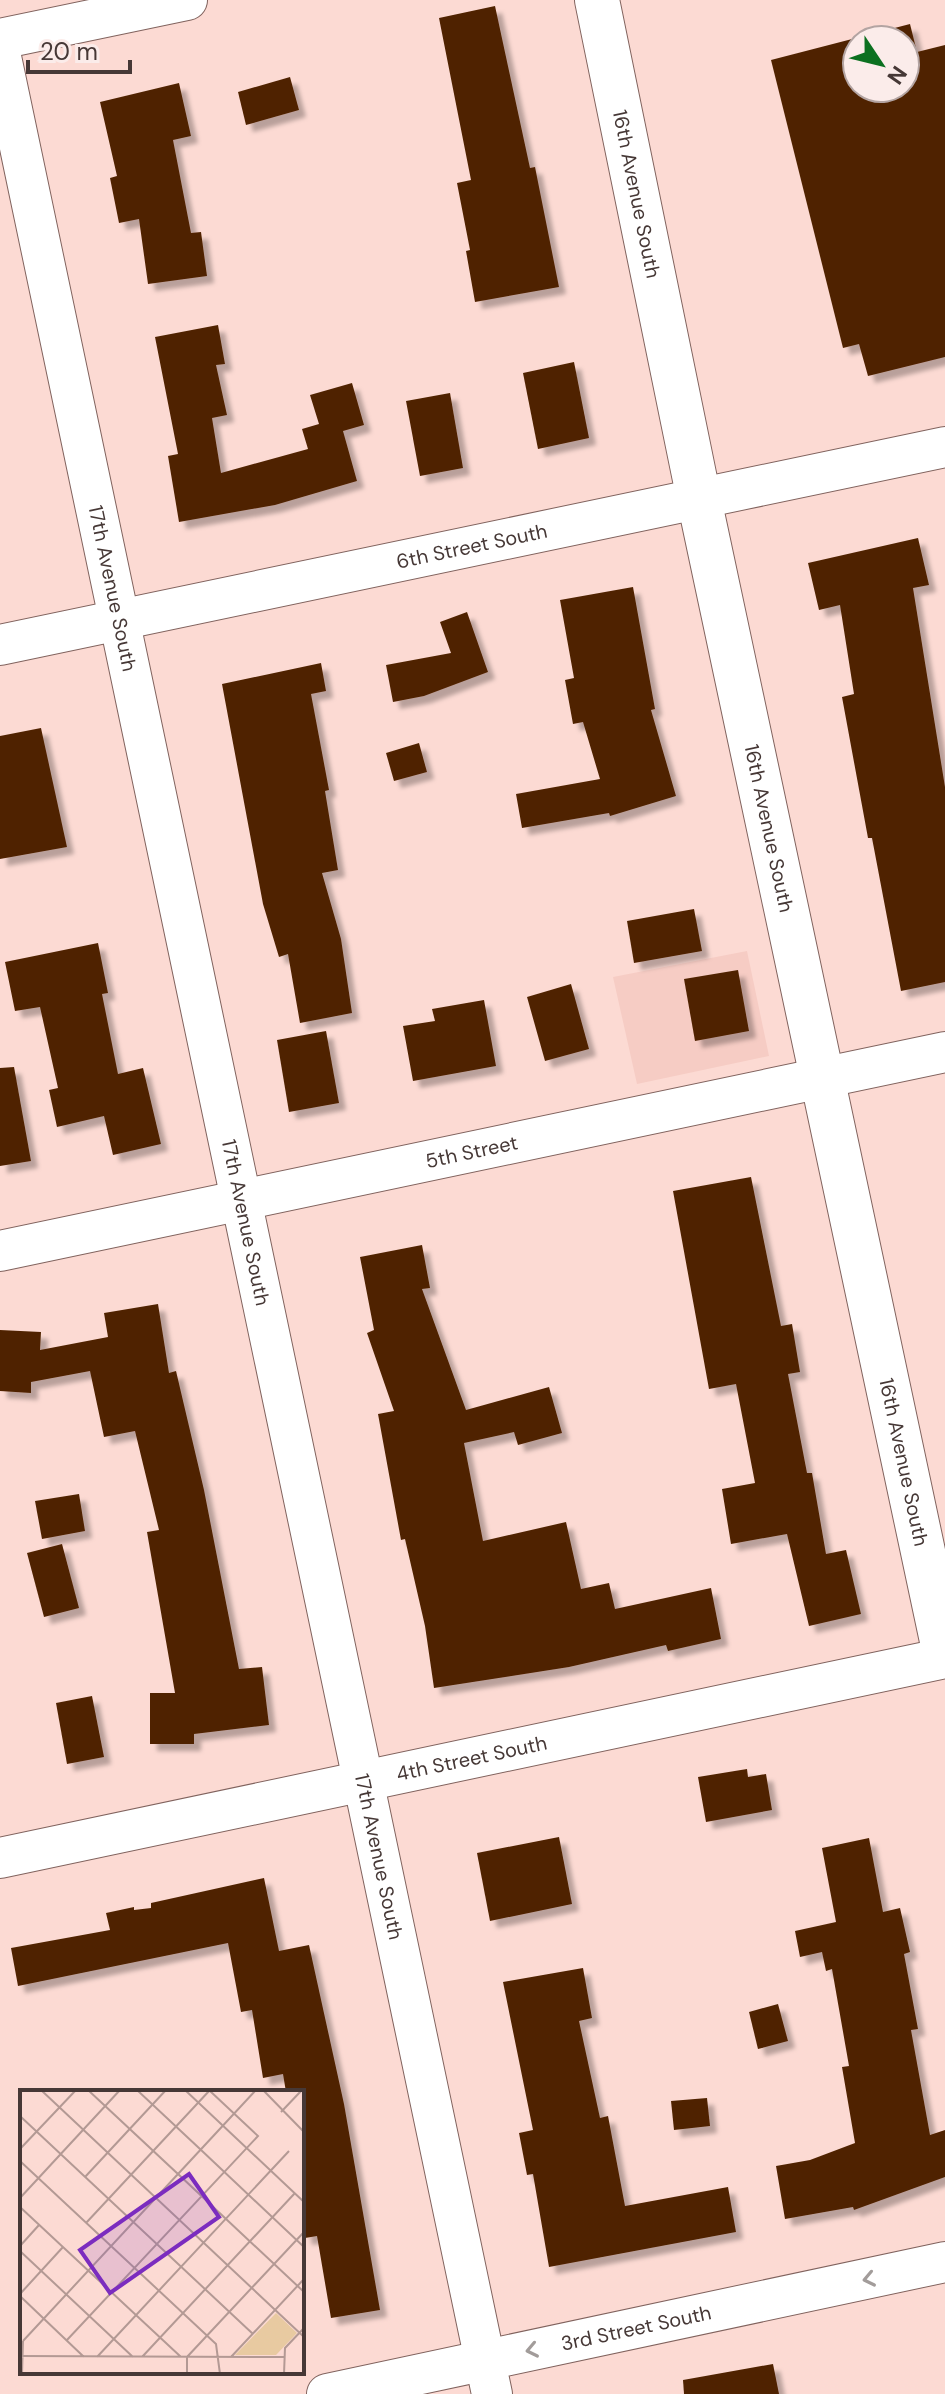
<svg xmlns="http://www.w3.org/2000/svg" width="945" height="2394" font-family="'DM Sans',sans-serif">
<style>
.built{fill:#f6ccc4}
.building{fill:#502400;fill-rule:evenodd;filter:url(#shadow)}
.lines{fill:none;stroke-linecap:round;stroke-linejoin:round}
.minor-casing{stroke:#81635e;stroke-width:42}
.tertiary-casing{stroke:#81635e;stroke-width:46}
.minor{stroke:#fff;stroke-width:40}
.tertiary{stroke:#fff;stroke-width:44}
.oneway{stroke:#a29c9a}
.labels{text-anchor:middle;stroke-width:8;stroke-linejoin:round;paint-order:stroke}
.street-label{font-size:20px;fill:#463836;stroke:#fbecea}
.inset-road{fill:none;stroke:#b39994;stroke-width:2}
.view{fill:#7b2cbf;fill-opacity:0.15;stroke:#7b2cbf;stroke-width:4}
.inset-edge{fill:none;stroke:#463836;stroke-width:4}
</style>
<defs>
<filter id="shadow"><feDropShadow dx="7" dy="7" stdDeviation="2" flood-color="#0004"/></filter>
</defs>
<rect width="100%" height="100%" fill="#fcdad3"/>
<path class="built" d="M747 951 769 1056 637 1084 613 977Z"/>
<g class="building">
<path d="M495 6 530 168 535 167 559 287 475 302 466 251 470 250 457 183 471 180 439 18Z"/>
<path d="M910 24 917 52 945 45V357L868 376 859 344 843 348 771 60ZM857 40H905V88H857Z"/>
<path d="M290 77 299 110 246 125 238 92Z"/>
<path d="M179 83 191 136 173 140 191 233 201 232 207 276 148 284 139 219 119 223 110 178 117 176 100 102Z"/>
<path d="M218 325 225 364 216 365 227 415 212 418 221 473 308 449 302 429 319 424 310 395 352 383 364 425 343 431 357 481 275 505 179 522 168 456 178 454 155 337Z"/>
<path d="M574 362 589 438 538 449 523 373Z"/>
<path d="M450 393 463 468 420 476 406 401Z"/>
<path d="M918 538 929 585 913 588 945 787V982L901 991 872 838H868L842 697 854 694 840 605 819 610 808 563Z"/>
<path d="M633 587 655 709 651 710 676 796 610 816 609 813 522 828 516 794 600 779 583 722 573 724 565 680 574 678 560 600Z"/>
<path d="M467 612 488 672 424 696 393 702 386 665 451 653 440 622Z"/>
<path d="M321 663 326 691 311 694 329 790 325 791 338 870 322 873 341 939 352 1013 300 1023 288 954 279 957 263 904 222 684Z"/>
<path d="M41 728 67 847 0 859V736Z"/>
<path d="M419 743 427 772 394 781 386 753Z"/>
<path d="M694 909 702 951 634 963 627 921Z"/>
<path d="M98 943 108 993 102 994 118 1074 143 1068 161 1144 113 1155 104 1116 57 1127 49 1090 58 1088 40 1007 15 1011 5 962Z"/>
<path d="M738 970 749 1031 695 1041 684 979Z"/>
<path d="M571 984 589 1049 545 1061 527 997Z"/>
<path d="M484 1000 496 1066 413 1081 403 1026 435 1021 432 1009Z"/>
<path d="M326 1031 339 1103 289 1112 277 1040Z"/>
<path d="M14 1067 31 1161 0 1166V1068Z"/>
<path d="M751 1177 781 1326 792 1324 800 1372 788 1374 807 1473H812L826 1554 846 1550 861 1614 809 1626 787 1534 731 1544 722 1489 755 1483 736 1384 709 1389 673 1191Z"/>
<path d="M422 1245 430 1288 422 1289 466 1410 549 1387 562 1433 518 1445 514 1432 464 1443 483 1541 566 1522 581 1589 609 1583 615 1609 711 1588 721 1639 668 1651 666 1645 569 1667 434 1688 425 1626 405 1539 401 1540 378 1414 394 1411 367 1333 374 1330 360 1257Z"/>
<path d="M158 1304 169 1373 176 1371 204 1490 239 1669 262 1667 269 1725 194 1734V1744H150V1693H175L147 1532 159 1530 135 1431 104 1437 90 1371 31 1382V1393L0 1391V1330L41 1332 40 1350 108 1337 104 1313Z"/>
<path d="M79 1494 85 1531 42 1539 35 1501Z"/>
<path d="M62 1544 79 1608 44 1617 27 1553Z"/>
<path d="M92 1696 104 1757 67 1764 56 1703Z"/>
<path d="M747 1769 748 1777 766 1774 772 1810 706 1822 698 1777Z"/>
<path d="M559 1837 572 1904 490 1921 477 1853Z"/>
<path d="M869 1838 883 1912 900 1908 910 1952 904 1954 918 2029 911 2030 930 2135 945 2130V2177L854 2210 853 2207 785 2219 776 2166 810 2160 855 2143 842 2067 849 2066 832 1969 826 1971 822 1952 800 1957 795 1931 836 1922 822 1848Z"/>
<path d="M264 1878 279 1951 309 1945 344 2104 380 2310 331 2318 317 2236 305 2238 302 2219V2092H286L283 2074 263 2078 252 2010 241 2012 228 1943 18 1986 11 1948 110 1930 106 1913 134 1907V1910L151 1908V1903Z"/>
<path d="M583 1968 592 2018 579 2021 600 2118 608 2116 625 2206 728 2187 736 2232 549 2267 533 2174 527 2175 519 2133 533 2130 503 1982Z"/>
<path d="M778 2004 788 2041 758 2049 749 2012Z"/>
<path d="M707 2098 710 2126 674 2130 671 2101Z"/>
<path d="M773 2364 779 2394H684L683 2380Z"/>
</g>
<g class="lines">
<g class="minor-casing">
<g id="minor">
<path d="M0 39 187 0"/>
<path id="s1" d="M0 52 492 2394"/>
<path id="s2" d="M0 645 945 447"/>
<path id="s3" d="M0 1251 945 1052"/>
<path id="s4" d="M0 1858 945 1658"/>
<path id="s5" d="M327 2394 945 2262"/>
</g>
</g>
<g class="tertiary-casing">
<g id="tertiary">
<path id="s6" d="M597 0 699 499 945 1655"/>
</g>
</g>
<use href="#minor" class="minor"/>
<use href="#tertiary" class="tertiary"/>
</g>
<defs><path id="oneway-chevron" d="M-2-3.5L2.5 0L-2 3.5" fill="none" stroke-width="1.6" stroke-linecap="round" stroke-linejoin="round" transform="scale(2)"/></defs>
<g class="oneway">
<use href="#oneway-chevron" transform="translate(869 2279) rotate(168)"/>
<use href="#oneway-chevron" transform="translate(532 2350) rotate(168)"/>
</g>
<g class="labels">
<g class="street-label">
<text dy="7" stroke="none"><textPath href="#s6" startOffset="198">16th Avenue South</textPath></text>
<text dy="7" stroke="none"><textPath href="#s2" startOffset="482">6th Street South</textPath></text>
<text dy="7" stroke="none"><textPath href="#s1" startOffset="548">17th Avenue South</textPath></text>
<text dy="7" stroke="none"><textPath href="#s6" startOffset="846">16th Avenue South</textPath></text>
<text dy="7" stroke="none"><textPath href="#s3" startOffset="482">5th Street</textPath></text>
<text dy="7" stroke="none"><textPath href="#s1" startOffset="1196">17th Avenue South</textPath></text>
<text dy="7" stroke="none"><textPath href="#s6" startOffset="1494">16th Avenue South</textPath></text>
<text dy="7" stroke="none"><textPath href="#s4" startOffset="482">4th Street South</textPath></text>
<text dy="7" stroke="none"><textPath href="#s1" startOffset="1844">17th Avenue South</textPath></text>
<text dy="7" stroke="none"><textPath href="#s5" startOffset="316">3rd Street South</textPath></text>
</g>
</g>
<g transform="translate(20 2090)">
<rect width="284" height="284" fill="#fcdad3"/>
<path d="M256 223 277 243 256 265H215Z" fill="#e8caa1"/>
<path class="inset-road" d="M21 0 284 247M68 0 158 84 236 0M117 0 180 59M165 0 284 112M243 0 284 42M261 22 282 0M0 26 233 244M0 59 56 0M180 59 284 157M0 71 196 254 200 284M65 87 146 0M0 108 100 0M0 117 161 267M66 133 190 0M0 156 19 135M0 161 113 267M0 204 43 157M0 206 64 267M47 250 238 46 190 1M3 251 158 84 284 202M0 266 264 267M77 267 269 61M122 267 275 103M211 267 284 189M2 284 3 251M167 284V267L284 142M264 284 265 258 284 238"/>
<path class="view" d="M169 84 199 127 90 203 60 160Z"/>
<rect width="284" height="284" class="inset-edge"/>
</g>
<g transform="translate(881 64) rotate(125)"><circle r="38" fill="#fbecea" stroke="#b3a4a2" stroke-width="2"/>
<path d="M0-6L14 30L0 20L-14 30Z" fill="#0c7020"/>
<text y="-12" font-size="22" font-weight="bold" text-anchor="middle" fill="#463836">N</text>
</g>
<path d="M28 60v12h102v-12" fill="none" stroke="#463836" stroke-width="4"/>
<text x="40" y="60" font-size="24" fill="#463836" stroke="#fbecea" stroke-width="6" paint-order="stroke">20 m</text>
</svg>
